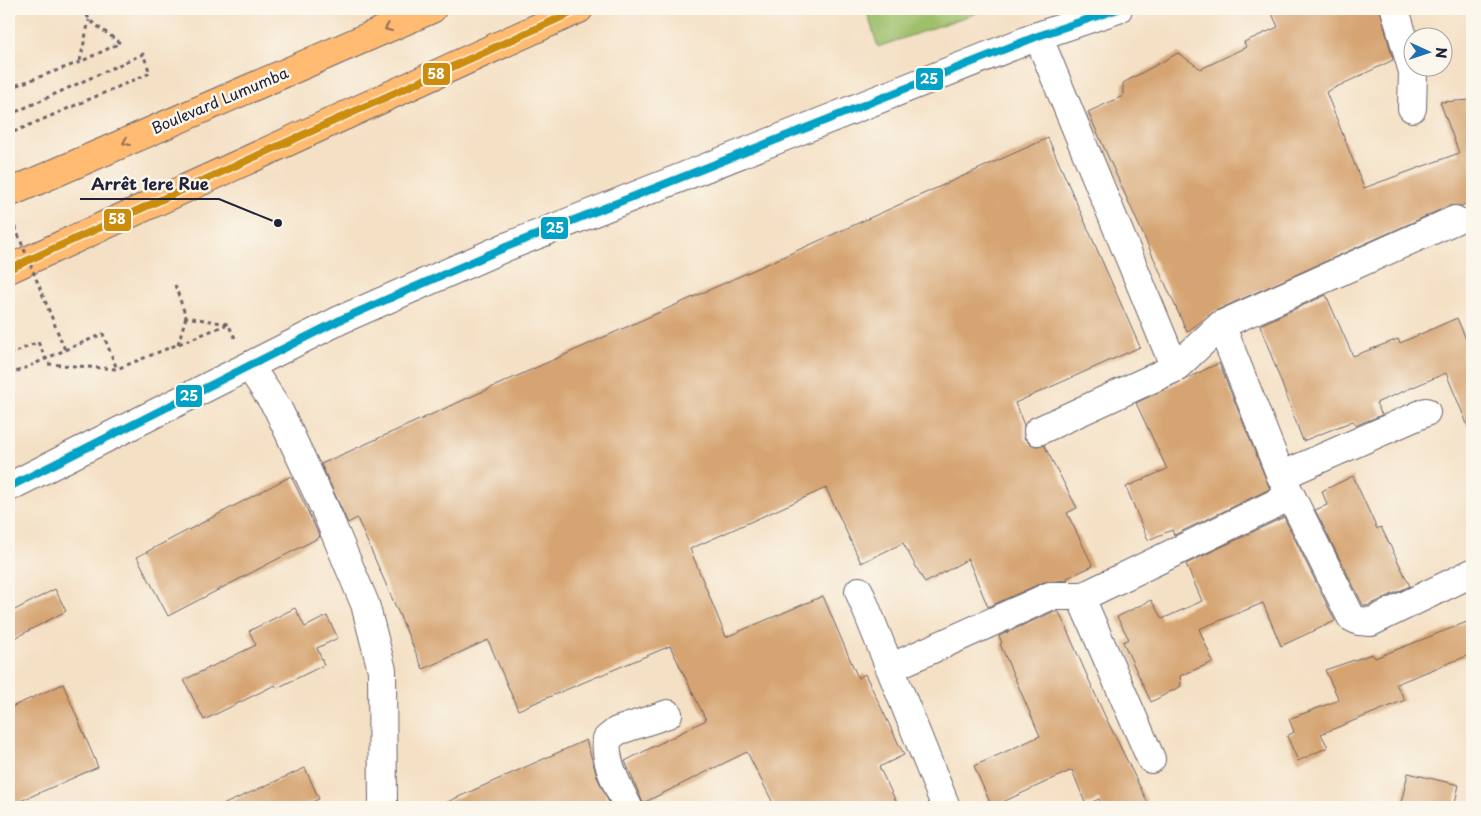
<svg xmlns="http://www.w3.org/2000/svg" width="1481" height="816" font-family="'Playpen Sans',sans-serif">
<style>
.green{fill:#9ec06a;stroke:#607152}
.building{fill:#d6a472}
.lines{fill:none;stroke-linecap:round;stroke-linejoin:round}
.minor-casing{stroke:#6c646b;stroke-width:30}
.highway-casing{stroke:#6c646b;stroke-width:30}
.path{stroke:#6c646b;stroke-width:3;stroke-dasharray:4 4;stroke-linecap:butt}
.minor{stroke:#fff;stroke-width:28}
.highway{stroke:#ffbb71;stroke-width:28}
.path-bridge{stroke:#6c646b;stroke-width:3;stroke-dasharray:4 4;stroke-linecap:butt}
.bus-1-casing{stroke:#fbf7ec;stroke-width:11}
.bus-2-casing{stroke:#fbf7ec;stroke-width:11}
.bus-1{stroke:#cc8c0c;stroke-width:8}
.bus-2{stroke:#02a2c7;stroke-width:8}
.oneway{stroke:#906e56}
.labels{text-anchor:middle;stroke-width:5;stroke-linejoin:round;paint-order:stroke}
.street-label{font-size:15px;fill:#22223b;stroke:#fbf7ec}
.leader{fill:none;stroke:#22223b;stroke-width:2}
.callout-dot{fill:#22223b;stroke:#fbf7ec;stroke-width:2}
.callout-label{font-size:16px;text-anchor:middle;font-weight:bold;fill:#22223b;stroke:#fbf7ec;stroke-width:5;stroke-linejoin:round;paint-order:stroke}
.line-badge{stroke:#fbf7ec;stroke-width:2}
.badge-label{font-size:14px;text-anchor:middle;font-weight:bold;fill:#fff}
</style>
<rect width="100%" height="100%" fill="#fbf7ec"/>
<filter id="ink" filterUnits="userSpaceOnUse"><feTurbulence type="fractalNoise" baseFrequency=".02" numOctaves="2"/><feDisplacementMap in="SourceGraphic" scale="10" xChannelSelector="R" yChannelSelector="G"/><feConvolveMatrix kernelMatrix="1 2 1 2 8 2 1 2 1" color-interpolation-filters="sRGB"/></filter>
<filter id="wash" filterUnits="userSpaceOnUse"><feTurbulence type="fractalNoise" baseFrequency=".0096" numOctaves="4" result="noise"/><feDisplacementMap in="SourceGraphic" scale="20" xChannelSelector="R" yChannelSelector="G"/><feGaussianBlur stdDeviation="1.12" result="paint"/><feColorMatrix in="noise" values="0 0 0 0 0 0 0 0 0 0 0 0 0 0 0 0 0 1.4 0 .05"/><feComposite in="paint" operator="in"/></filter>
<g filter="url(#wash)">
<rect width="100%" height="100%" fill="#f4e0c4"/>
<path class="green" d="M866 9H988L878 47Z"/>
<g id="blocks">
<g class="building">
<path d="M1270 9H1380L1393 60 1326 92 1364 188 1459 153 1440 102 1472 100V201L1461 206H1449L1215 311 1187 332 1088 112 1123 96V83L1178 53 1201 69 1246 47 1244 42 1278 27Z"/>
<path d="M1048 138 1140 347 1015 403 1024 425V438L1029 443 1036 446 1044 445 1077 508 1067 513 1093 566 1067 578 1068 580 1044 582 988 607 968 559 925 583 903 543 861 563 826 488 690 549 726 637 823 596 858 678 865 674 904 755 879 767 899 807H775L747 752 643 803 625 761 706 720 670 646 518 710 488 640 423 669 357 518 348 523 321 464Z"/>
<path d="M1326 295 1353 356 1398 339 1400 343 1457 318 1472 353V436L1446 373 1376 403 1382 415 1357 425 1353 421 1303 441 1260 325Z"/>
<path d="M1219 363 1270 489 1174 535 1172 530 1148 540 1126 487 1167 469 1136 403Z"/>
<path d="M291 476 320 537 168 616 137 557Z"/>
<path d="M1353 476 1377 529 1381 527 1410 586 1367 606 1363 605 1315 510 1327 505 1322 491Z"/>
<path d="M1284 517 1335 621 1281 646 1263 603 1199 629 1213 662 1180 676 1181 686 1151 702 1123 642 1129 639 1117 617 1151 600 1162 619 1202 601 1186 564Z"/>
<path d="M55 589 66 611 9 641V613Z"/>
<path d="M295 608 305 627 327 616 338 638 317 648 324 665 277 688 275 685 204 720 184 680 256 645 249 631Z"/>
<path d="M1053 612H1059L1104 714 1150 807H1102L1099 799 1086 805 1072 770 992 807 974 766 1040 736 1000 644 1002 643 999 636Z"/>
<path d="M1472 620V654L1396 684 1405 700 1321 734 1328 747 1298 761 1287 736 1294 732 1289 719 1339 700 1325 670 1372 654 1375 658Z"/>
<path d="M63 684 98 767 9 806V708Z"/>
<path d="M586 740 598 779 611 807H436Z"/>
<path d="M305 768 319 799 300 807H218Z"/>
<path d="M1408 773 1459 785 1454 807H1400Z"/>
</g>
</g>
</g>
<g filter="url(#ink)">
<use href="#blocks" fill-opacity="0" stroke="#6c646b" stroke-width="1"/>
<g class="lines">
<g class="minor-casing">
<g id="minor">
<path d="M1395 9 1413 72 1412 108"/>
<path d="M1038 36 1175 368"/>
<path d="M1221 325 1281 476 1351 617 1359 621 1371 622 1472 573"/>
<path d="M250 367 278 409 325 509 365 604 382 670 383 807"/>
<path d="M1038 431 1175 368 1221 325 1455 220"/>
<path d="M1281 476 1426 412"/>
<path d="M9 487 340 320 506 247 1038 36 1118 9"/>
<path d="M859 591 946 807"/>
<path d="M1084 596V605L1151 759"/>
<path d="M890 668 1050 596H1084L1291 496"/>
<path d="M628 807C618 786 604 763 607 739L617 731 668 714"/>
</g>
</g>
<g class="highway-casing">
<g id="highway">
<path d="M9 193 432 9"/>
<path d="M9 269 579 9"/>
</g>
</g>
<g class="path">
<path d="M80 61 89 20"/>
<path d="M9 88 80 62 120 43 89 20 85 9"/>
<path d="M9 115 143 54 150 73 9 134"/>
<path d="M175 285 186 317 228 324 236 340"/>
<path d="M178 344 186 317"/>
<path d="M65 350 103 334 117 369"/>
<path d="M9 355 38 342 48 364 117 369 228 324"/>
<path d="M9 375 32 365"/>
</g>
<use href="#minor" class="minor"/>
<use href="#highway" class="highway"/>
<path class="path-bridge" d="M9 212 65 350 32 365"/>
<g class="bus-1-casing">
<path id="bus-1" d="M9 269 579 9"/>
</g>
<g class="bus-2-casing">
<path id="bus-2" d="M9 487 340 320 506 247 1038 36 1118 9"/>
</g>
<use href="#bus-1" class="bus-1"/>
<use href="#bus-2" class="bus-2"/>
</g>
<defs><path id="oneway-chevron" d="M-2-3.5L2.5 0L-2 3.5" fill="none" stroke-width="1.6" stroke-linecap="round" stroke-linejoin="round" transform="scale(1.25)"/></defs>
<g class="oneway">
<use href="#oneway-chevron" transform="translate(388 28) rotate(157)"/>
<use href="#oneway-chevron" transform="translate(126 142) rotate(157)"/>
</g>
</g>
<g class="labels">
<g class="street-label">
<text transform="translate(220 101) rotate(-23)" y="5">Boulevard Lumumba</text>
</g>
</g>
<path class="leader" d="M278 223L219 199H80"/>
<circle class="callout-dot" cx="278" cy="223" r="5"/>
<g class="callout-label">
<text x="150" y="190">Arrêt 1ere Rue</text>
</g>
<g class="line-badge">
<rect x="422" y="62" width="29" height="24" rx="5" fill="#cc8c0c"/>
<rect x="915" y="67" width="29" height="24" rx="5" fill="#02a2c7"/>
<rect x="103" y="208" width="29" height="24" rx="5" fill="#cc8c0c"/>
<rect x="540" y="216" width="29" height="24" rx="5" fill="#02a2c7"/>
<rect x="175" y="384" width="28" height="24" rx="5" fill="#02a2c7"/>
</g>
<g class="badge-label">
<text x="436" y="79">58</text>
<text x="929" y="84">25</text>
<text x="117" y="224">58</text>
<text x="555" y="233">25</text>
<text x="189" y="401">25</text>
</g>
<rect width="1481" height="816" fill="none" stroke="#fbf7ec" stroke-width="30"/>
<g transform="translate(1428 52) rotate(93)"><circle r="24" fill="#fbf7ec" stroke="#a4a2a5"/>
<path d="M0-4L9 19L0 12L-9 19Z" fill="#1f6fb2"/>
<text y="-8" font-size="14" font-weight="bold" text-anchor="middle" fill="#22223b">N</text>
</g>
</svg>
